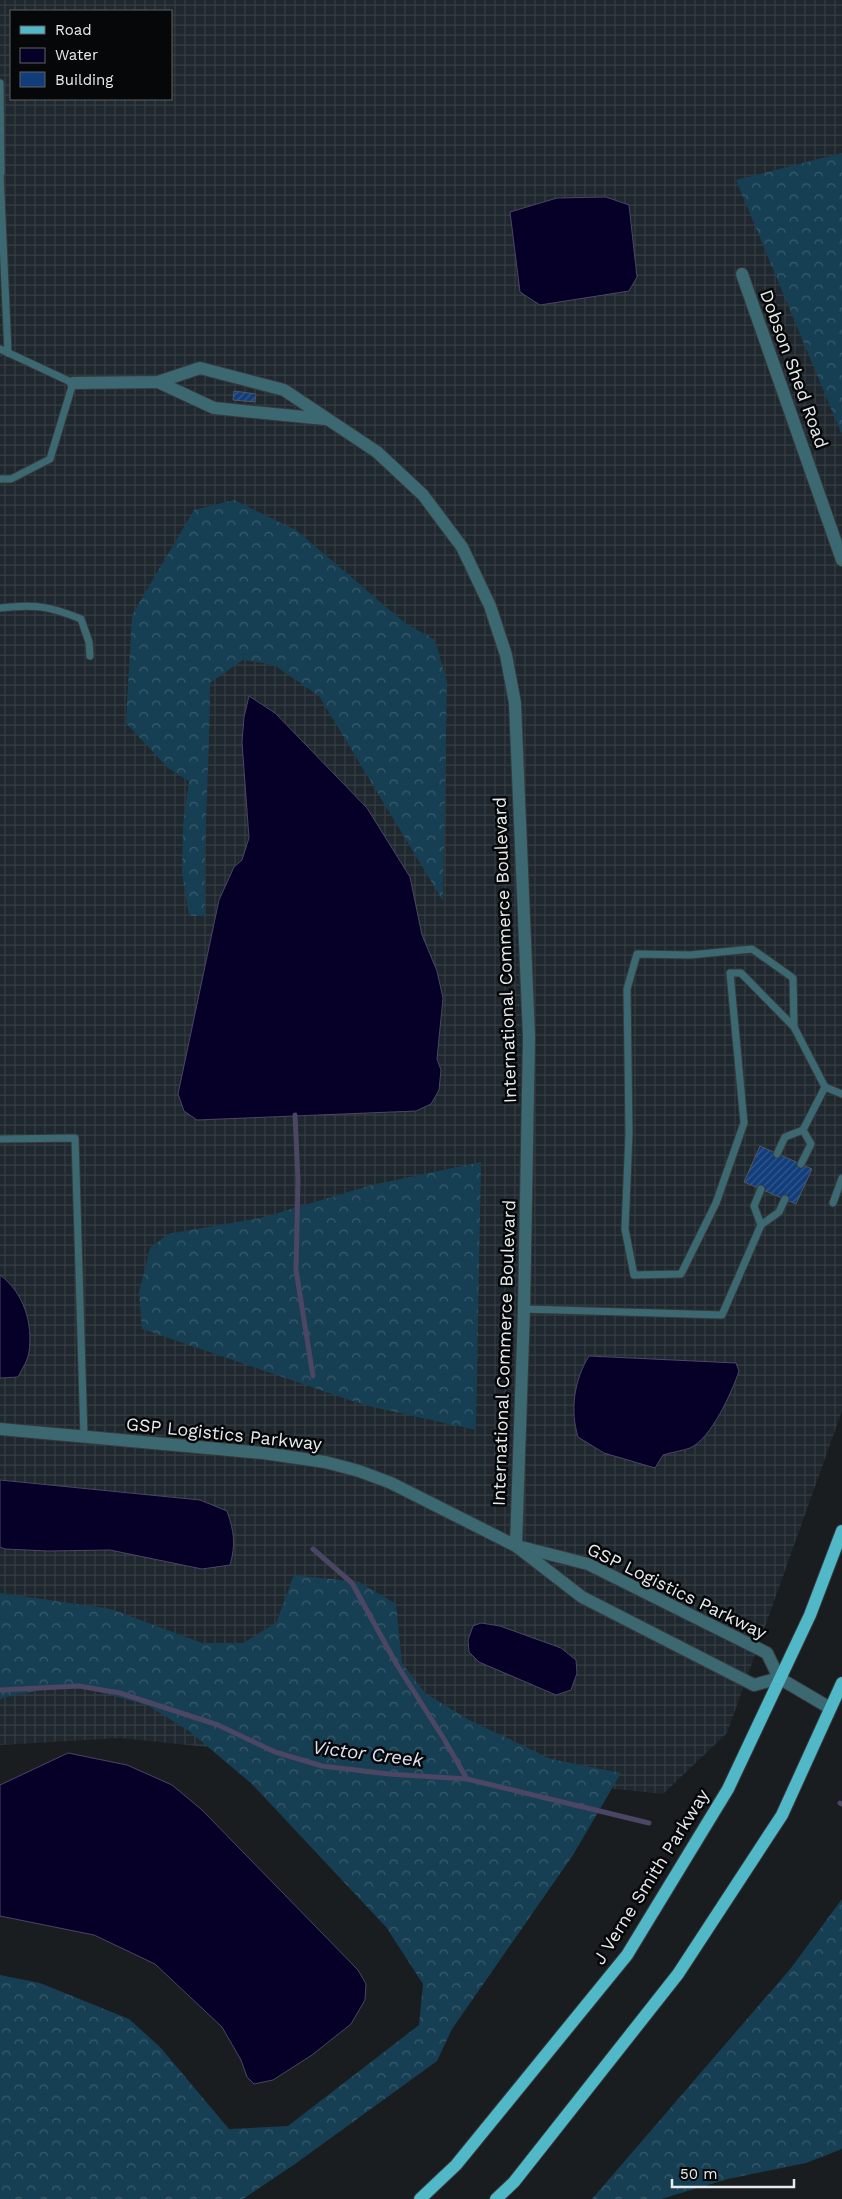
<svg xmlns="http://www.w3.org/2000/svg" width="842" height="2199" font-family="'Work Sans',sans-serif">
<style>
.industrial{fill:url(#industrial-grid);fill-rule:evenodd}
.forest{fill:url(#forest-crowns)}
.water{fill:#060028;stroke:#4a4663}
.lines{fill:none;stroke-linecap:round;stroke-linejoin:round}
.stream{stroke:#4a4663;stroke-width:5}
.building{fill:url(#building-hatch);stroke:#53565a}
.service-casing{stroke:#363a3d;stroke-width:9}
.minor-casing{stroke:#363a3d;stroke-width:14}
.primary-casing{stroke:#363a3d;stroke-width:14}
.service{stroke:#3c6971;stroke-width:7}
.minor{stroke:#3c6971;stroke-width:12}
.primary{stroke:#51b8c8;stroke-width:12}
.labels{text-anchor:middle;stroke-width:5;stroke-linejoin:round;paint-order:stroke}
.street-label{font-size:18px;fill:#e8ebec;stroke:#060708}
.water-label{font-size:19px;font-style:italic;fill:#dee0f5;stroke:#060708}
</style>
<defs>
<pattern id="industrial-grid" width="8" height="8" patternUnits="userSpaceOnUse" patternTransform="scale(1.25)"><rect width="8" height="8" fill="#1f282e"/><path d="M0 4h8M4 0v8" fill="none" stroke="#353d42"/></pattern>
<pattern id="forest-crowns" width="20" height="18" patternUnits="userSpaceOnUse" patternTransform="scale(1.25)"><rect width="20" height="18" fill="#173f53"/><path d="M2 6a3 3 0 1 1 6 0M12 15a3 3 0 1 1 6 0" fill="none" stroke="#395b6c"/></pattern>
<pattern id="building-hatch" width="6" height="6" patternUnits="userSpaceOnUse" patternTransform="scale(1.25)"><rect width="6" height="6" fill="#113d7a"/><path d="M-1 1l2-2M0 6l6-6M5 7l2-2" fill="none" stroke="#34598d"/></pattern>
</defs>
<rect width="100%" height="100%" fill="#191d20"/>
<path class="industrial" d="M0 0H842V1411L727 1733 663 1794 120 1738 0 1745ZM11 11H171V99H11Z"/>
<g class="forest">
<path d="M842 153V435L736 180Z"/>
<path d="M234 500 296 530 405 623 435 640 447 682 443 901 319 696 274 665 243 660 210 683C210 761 203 838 205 916H189L182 872 183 825 189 781 168 768 126 723 132 615 194 510Z"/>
<path d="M481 1162 476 1430 364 1405 142 1329 139 1292 150 1248 168 1234 261 1218 372 1185Z"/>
<path d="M294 1575 359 1582 396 1604 402 1663 425 1693 467 1719 551 1759 621 1773 573 1855 452 2029 437 2061 295 2164 243 2199H0V1975L40 1983 129 2019 160 2047 229 2129 288 2126 419 2025 423 1984 386 1927 252 1784 189 1731 147 1705 69 1684 2 1698 0 1700V1593L111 1609 202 1643H243L276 1623Z"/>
<path d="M842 1899V2149L806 2163 728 2179 661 2199H592L791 1968Z"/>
</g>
<g class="water">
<path d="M606 197 629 205 637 277 629 291 540 305 520 292 510 212 557 198Z"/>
<path d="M249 696 275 713 367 808 410 877 422 935 437 971 443 998 437 1059 441 1070 439 1090 431 1104 416 1111 197 1120 184 1111 178 1094 219 900 234 867 242 860 249 838 242 742 244 717Z"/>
<path d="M0 1275C24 1293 33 1323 29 1352 28 1360 22 1369 18 1377L0 1378Z"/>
<path d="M589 1356 736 1363 739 1371C732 1392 711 1439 690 1448 682 1451 672 1452 663 1455L655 1468 604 1453 578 1437C570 1410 574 1380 589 1356Z"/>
<path d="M0 1480 200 1500 227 1511C234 1531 236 1544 230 1565L202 1569 110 1550 48 1551 5 1549 0 1547Z"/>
<path d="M481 1623 500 1626 561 1648 576 1660 577 1673 571 1690 556 1695 479 1662 469 1652 468 1640 473 1626Z"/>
<path d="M68 1753 127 1765 172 1785 202 1810 358 1970 366 1984 365 2000 351 2024 312 2055 273 2080 254 2084 247 2077 241 2060 222 2027 155 1964 94 1935 0 1916V1785Z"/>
</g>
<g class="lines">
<g class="stream">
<path d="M295 1115 298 1180 296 1270 313 1376"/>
<path d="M313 1549 352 1583 397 1665 444 1739 467 1779"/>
<path d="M0 1690 79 1686 120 1693 218 1725 275 1752 322 1766 389 1774 467 1779 649 1823"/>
<path d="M840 1803 842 1804"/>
</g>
</g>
<g class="building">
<path d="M234 391 256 394 255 402 233 400Z"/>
<path d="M760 1146 812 1169 796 1204 744 1182Z"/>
</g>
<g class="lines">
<g class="service-casing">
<g id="service">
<path d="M0 83 1 173"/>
<path d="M0 173 8 353"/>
<path d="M0 349 73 383 50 459 11 479H0"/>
<path d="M0 608C35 604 49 606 81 619L89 642 90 656"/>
<path d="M825 1087 842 1094"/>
<path d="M0 1139 75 1138 84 1437"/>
<path d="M777 1154 785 1137 803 1130 825 1087 794 1027 793 978 752 949 690 955 637 954 627 989 629 1133 625 1229 634 1275 681 1274 716 1203 744 1123 730 973H741L794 1027"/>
<path d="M801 1164 811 1144 803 1130"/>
<path d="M761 1189 754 1206 761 1225"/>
<path d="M833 1203 842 1178"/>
<path d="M524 1309 722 1315 761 1225 779 1212 785 1199"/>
</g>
</g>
<g class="minor-casing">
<g id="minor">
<path d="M742 274 842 560"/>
<path d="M158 382 214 408 325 419"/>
<path d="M73 383 158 382 200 368 284 390 377 452 423 495 462 547 490 606 506 655 515 703 529 1037 524 1309 516 1546"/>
<path d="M0 1429 263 1453 325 1462 359 1471 391 1483 516 1546 582 1597 754 1685 779 1678"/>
<path d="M521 1547 588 1564 767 1653 779 1678 830 1708"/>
</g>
</g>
<g class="primary-casing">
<g id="primary">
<path d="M420 2199 456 2165 627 1955 728 1789 810 1615 842 1531"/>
<path d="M496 2199 514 2182 678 1974 782 1815 842 1683"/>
</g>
</g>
<use href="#service" class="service"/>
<use href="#minor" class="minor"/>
<use href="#primary" class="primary"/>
</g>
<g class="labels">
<g class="street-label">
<text transform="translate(794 369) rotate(70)" y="6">Dobson Shed Road</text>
<text transform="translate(505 950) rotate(-92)" y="6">International Commerce Boulevard</text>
<text transform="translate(504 1353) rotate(-88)" y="6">International Commerce Boulevard</text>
<text transform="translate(224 1434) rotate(6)" y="6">GSP Logistics Parkway</text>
<text transform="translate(677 1591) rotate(26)" y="6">GSP Logistics Parkway</text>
<text transform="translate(651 1877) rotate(-58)" y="6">J Verne Smith Parkway</text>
</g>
<g class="water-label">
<text transform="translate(368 1753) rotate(7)" y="7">Victor Creek</text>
</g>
</g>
<rect x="10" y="10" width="162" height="90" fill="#060708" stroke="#606263"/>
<rect x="20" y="26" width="25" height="8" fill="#51b8c8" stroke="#606263"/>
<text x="55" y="35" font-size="15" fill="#e8ebec">Road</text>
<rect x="20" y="48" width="25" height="15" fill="#060028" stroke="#606263"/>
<text x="55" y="60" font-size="15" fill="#e8ebec">Water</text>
<rect x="20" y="72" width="25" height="15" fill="#113d7a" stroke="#606263"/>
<text x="55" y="85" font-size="15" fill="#e8ebec">Building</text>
<path d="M672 2179v8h122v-8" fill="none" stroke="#e8ebec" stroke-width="2.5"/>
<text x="680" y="2179" font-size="15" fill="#e8ebec" stroke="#060708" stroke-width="4" paint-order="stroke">50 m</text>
</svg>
